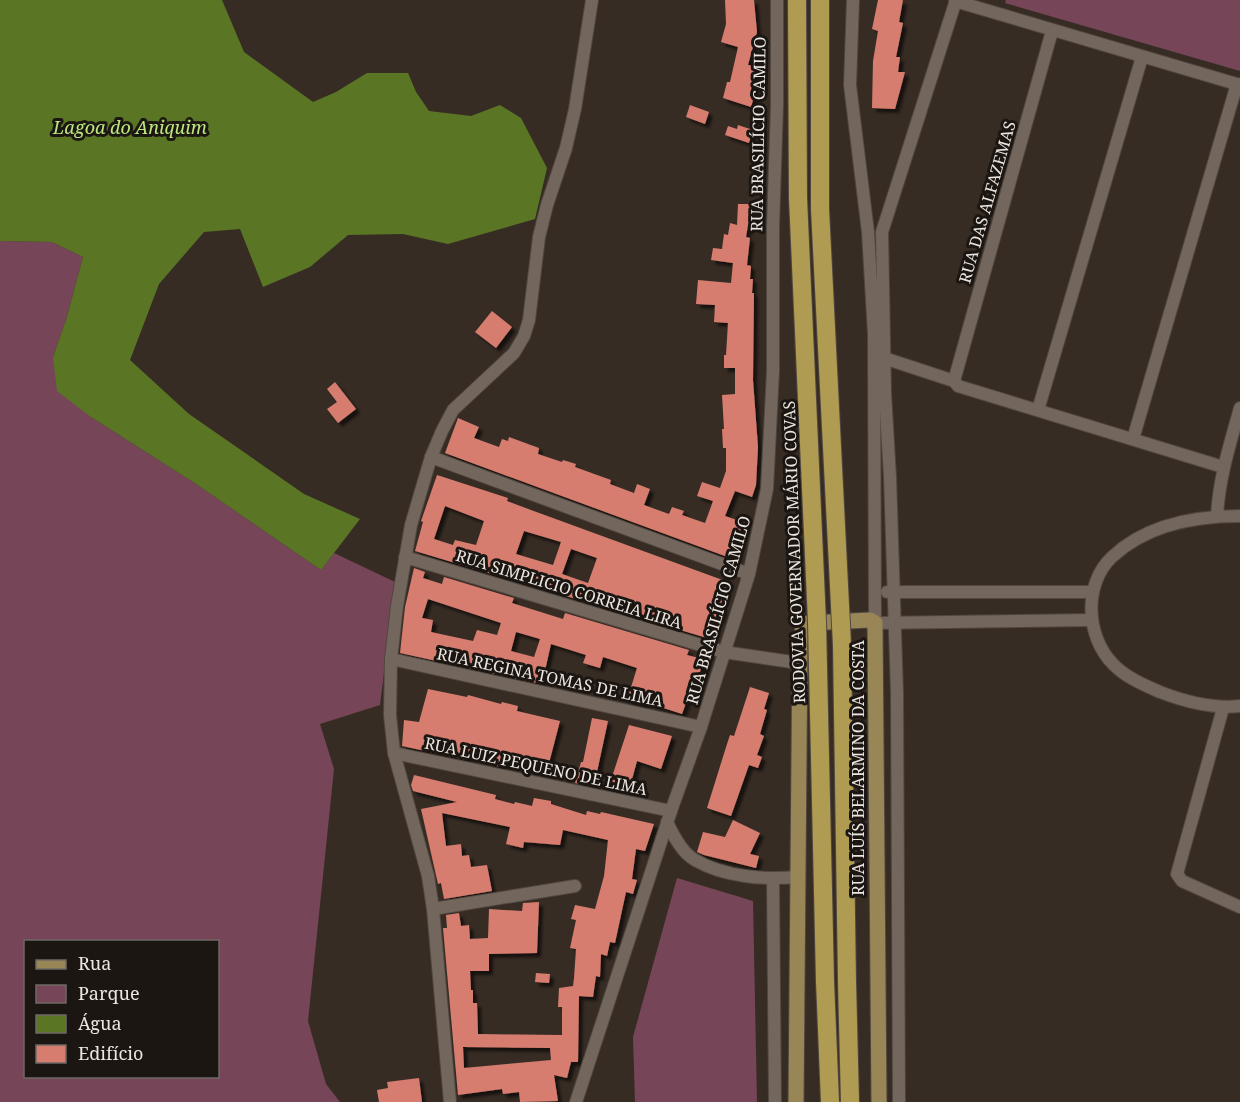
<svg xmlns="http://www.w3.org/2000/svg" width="1240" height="1102" font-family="'Noto Serif',serif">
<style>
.green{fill:#764658;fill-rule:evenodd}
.water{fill:#5a7625}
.building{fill:#d67d70;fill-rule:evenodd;filter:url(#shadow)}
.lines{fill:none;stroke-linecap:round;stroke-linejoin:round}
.minor-casing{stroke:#504740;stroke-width:14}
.major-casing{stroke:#504740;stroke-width:17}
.highway-casing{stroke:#504740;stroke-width:20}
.minor{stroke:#73675d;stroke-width:12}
.major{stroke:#988656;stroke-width:15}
.highway{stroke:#b09b52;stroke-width:18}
.highway-bridge-casing{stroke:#504740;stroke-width:20;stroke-linecap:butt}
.highway-bridge{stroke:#b09b52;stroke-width:18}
.labels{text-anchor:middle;stroke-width:6;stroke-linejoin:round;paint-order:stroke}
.street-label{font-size:16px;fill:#ede6e0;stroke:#1b1612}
.water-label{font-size:18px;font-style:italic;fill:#bee87d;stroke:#1b1612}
</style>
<defs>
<filter id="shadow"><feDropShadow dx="4" dy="4" stdDeviation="1.5" flood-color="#0009"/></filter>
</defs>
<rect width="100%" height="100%" fill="#372c24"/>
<g class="green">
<path d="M1006 0H1240V71L1005 3Z"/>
<path d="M0 241 52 242 83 257 66 320 53 357 91 417 196 484 321 570 334 553 395 582 380 705 320 724 334 769 308 1021 326 1084 340 1102H0ZM26 942H218V1076H26Z"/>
<path d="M677 878 753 901 757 1102H635L633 1037Z"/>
</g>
<path class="water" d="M0 0H222L244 52 313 102 336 92 367 73H408L416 92 429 111 471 116 500 105 521 118 547 168 535 219 448 244 403 234 348 235 310 267 263 287 240 229 204 232 159 284 130 360 189 414 304 494 360 519 321 570 196 484 91 417 57 391 53 357 66 320 83 257 52 242 0 241Z"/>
<g class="building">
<path d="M725 0H754L757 32 748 65 755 66 750 96 754 97 751 107 723 98 727 82H730L738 47 721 42 726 24Z"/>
<path d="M878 0H903L899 22 903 23 896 57H900L898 72H905L895 109 872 108 873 61 878 31 872 29Z"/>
<path d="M690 105 709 112 705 124 686 117Z"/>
<path d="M738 125 753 130 749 143 725 135 728 126 737 129Z"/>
<path d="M738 204H753V214H750L746 237 750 238 747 265 751 266 750 279H753L752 293H754L753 380 758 447 756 485 752 497 735 491 725 516 746 523 733 559 445 453 458 418 479 427 474 438 499 447 502 439 508 441 509 437 539 448 538 454 562 462 563 460 576 464 575 467 611 480 610 484 634 493 637 484 650 489 644 505 669 514 672 507 684 511 682 515 705 523 713 501 697 496 702 482 720 488 726 471V448H723L722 429H724L722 395 735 394V368H724V355H726L728 323 714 322 715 305 696 304 698 280 731 283 733 263 711 260 713 248 722 249 724 234 728 235 730 223 737 225Z"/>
<path d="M492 311 512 327 496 348 475 332Z"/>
<path d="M335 382 356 409 338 423 327 409 337 402 327 389Z"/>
<path d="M437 475 508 498 507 501 531 510 728 582 720 607 724 609 720 620 714 618 707 638 415 551 423 522 421 521ZM445 506 484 521 476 545 455 540 453 545 434 539ZM524 531 561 542 553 565 516 554ZM571 549 597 558 588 583 562 574Z"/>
<path d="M414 568 425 572 423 578 442 584 444 577 514 598 512 603 563 619 565 613 689 650 687 655 703 659 697 685 693 684 682 714 645 702 644 705 627 700 637 668 603 657 600 668 583 663 586 655 551 644 542 684 400 653 405 607ZM428 599 501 623 497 635 477 630 473 641 431 632 433 620 422 618ZM516 632 540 639 534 657 511 651Z"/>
<path d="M750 687 769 693 764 709 767 710 760 734 764 736 757 755 762 757 758 768 749 765 731 816 707 808 727 744 730 735 734 736Z"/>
<path d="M428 689 467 697 468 695 501 704 502 702 518 706 517 711 560 721 548 767 504 757 501 767 488 764 491 755 469 750 467 760 402 746 404 720 419 722Z"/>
<path d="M592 718 608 721 594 786 575 783 581 762H583Z"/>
<path d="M629 725 672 736 661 769 637 761 628 794 608 789Z"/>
<path d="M414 775 496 795 495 799 514 804 515 802 532 806 534 798 551 801V804L586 815 587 811 600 814 601 812 654 824 645 851 636 849 632 879 637 880 633 894 626 892 615 943 610 942 607 956 601 954 600 977 596 976 593 997 579 996 578 1062H571L567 1078 554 1075 558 1101 520 1102 519 1092 503 1094 502 1089 458 1095 443 928H447L446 915 459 913 461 926 469 925 470 939 488 938 489 909 522 911 523 903 539 902 537 953 489 954V971H470L471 990H473V1003H477L478 1034 562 1035V1007H558L559 988 573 986 574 978 576 949 570 948 576 920 571 919 575 905 595 909 604 876 608 840 563 830 560 845 524 842 523 848 506 844 510 827 442 813 446 846 461 844 462 856 469 855 471 867 487 865 492 891 444 899 441 883 438 884 421 809 457 802 413 791 411 785ZM463 1047 550 1048 551 1060 464 1068Z"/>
<path d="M733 820 760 833 750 854 759 856 756 868 704 855 697 852 703 832 725 837Z"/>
<path d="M536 973 550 974 549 983 535 982Z"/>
<path d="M419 1078 422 1102H379L377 1090 388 1088 387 1082Z"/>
</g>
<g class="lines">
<g class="minor-casing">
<g id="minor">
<path d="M853 0 850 85 868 232 874 334 875 623 1092 620"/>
<path d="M955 1 1240 85"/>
<path d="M884 358 954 381 958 386 1223 467"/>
<path d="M954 381 1052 31"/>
<path d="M1038 410 1142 57"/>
<path d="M1133 439 1237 84"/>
<path d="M431 457 749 574"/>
<path d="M1217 516C1219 478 1230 444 1240 408"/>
<path d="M1240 516C1195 516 1146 525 1112 557 1083 584 1086 637 1113 664 1125 677 1144 685 1160 692 1186 702 1213 709 1240 706"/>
<path d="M405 557 724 652 799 663"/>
<path d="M887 592H1093"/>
<path d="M391 659 701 727"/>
<path d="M1223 708 1177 874 1182 881 1240 907"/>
<path d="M394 753 671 811"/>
<path d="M667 822C673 835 682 853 695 860 724 877 765 880 797 877"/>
<path d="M773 879 775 1102"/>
<path d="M433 909 575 886"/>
<path d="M450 1102 433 909 428 876 394 753 390 715 391 659 397 606 411 525 431 457 442 431 453 410 514 353 524 336 529 320 539 237 547 205 566 148 575 109 592 0"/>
<path d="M576 1102 671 811 701 727 749 574 767 489 773 371V227L777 105V0"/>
<path d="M899 1102 897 693 890 477 885 393 882 232 956 0"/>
</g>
</g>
<g class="major-casing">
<path id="major" d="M796 1102 800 641 803 628 809 623 870 620 875 623 879 1102"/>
</g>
<g class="highway-casing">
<g id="highway">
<path d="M825 981 830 1102"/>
<path d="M847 982 850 1102"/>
</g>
</g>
<use href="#minor" class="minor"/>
<use href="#major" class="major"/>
<use href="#highway" class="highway"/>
<g class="highway-bridge-casing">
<g id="highway-bridge">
<path d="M797 0 798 198 817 622 825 981"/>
<path d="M820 0V209L842 645 847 982"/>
</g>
</g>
<use href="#highway-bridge" class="highway-bridge"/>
</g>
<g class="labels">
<g class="street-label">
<text transform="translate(758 134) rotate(-89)" y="6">RUA BRASILÍCIO CAMILO</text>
<text transform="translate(987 202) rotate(-74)" y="6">RUA DAS ALFAZEMAS</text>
<text transform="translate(794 552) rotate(-92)" y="6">RODOVIA GOVERNADOR MÁRIO COVAS</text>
<text transform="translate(569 589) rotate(17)" y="6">RUA SIMPLICIO CORREIA LIRA</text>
<text transform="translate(718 610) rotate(-74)" y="6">RUA BRASILÍCIO CAMILO</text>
<text transform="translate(550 677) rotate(12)" y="6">RUA REGINA TOMAS DE LIMA</text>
<text transform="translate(536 766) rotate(12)" y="6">RUA LUIZ PEQUENO DE LIMA</text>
<text transform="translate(858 768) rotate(-90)" y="6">RUA LUÍS BELARMINO DA COSTA</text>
</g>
<g class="water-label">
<text x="130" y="134">Lagoa do Aniquim</text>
</g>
</g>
<rect x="24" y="940" width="195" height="138" fill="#1b1612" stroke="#6f6964" stroke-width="1.5"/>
<rect x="36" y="960" width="30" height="9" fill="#988656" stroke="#6f6964" stroke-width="1.5"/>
<text x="78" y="970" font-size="18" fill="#ede6e0">Rua</text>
<rect x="36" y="985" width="30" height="18" fill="#764658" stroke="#6f6964" stroke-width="1.5"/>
<text x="78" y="1000" font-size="18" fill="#ede6e0">Parque</text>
<rect x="36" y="1015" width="30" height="18" fill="#5a7625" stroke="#6f6964" stroke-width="1.5"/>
<text x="78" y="1030" font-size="18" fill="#ede6e0">Água</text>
<rect x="36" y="1045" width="30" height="18" fill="#d67d70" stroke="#6f6964" stroke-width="1.5"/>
<text x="78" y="1060" font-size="18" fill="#ede6e0">Edifício</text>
</svg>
